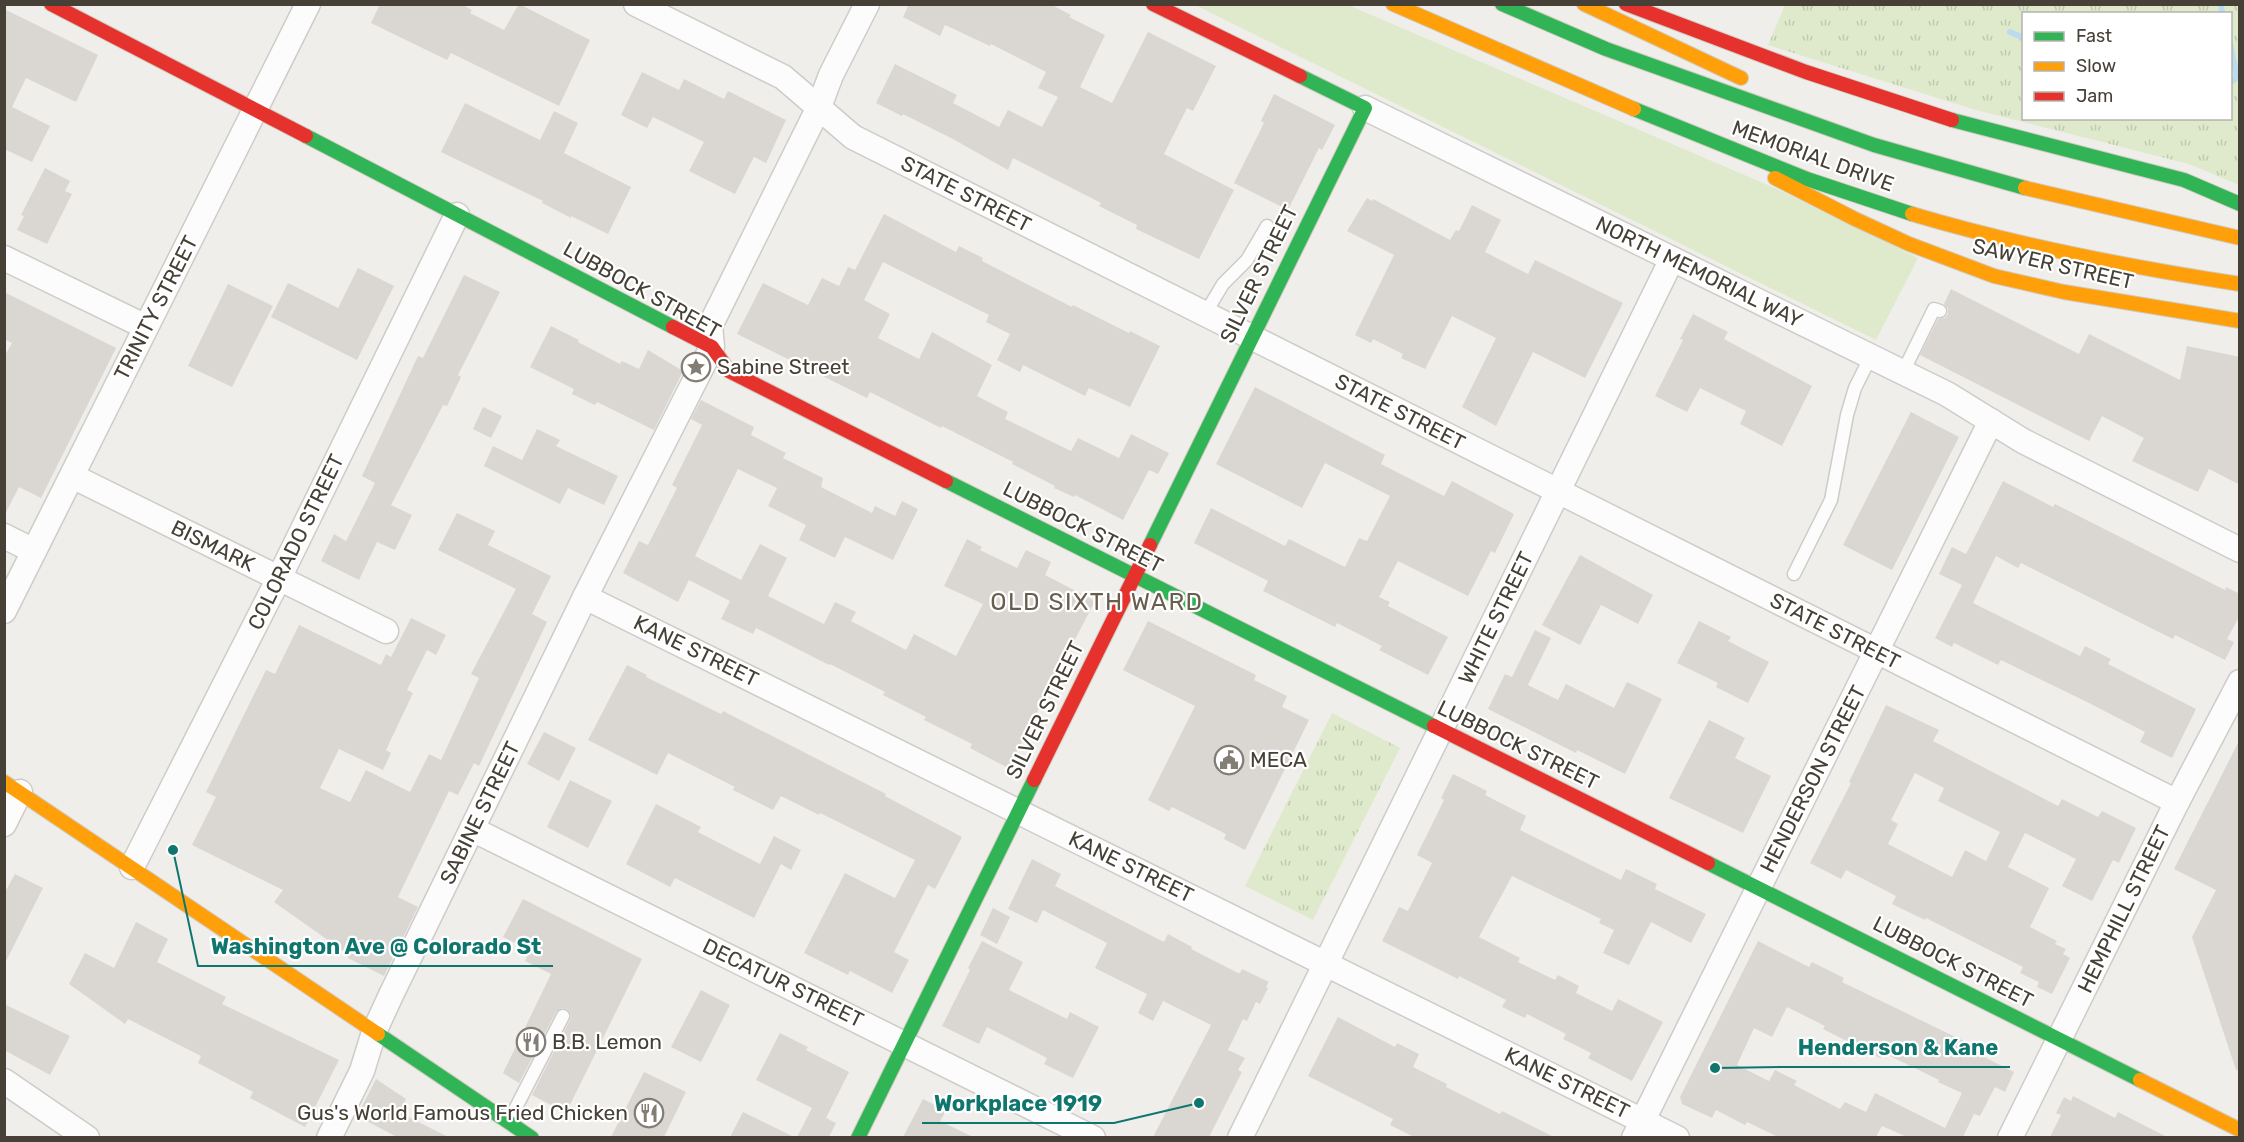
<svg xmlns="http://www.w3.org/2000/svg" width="2244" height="1142" font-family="Rubik,sans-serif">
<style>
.grass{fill:#deeacb}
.park{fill:url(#park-tufts);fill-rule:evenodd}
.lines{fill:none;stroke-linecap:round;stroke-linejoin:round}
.stream{stroke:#bbdbee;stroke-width:6}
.building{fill:#dad7d3;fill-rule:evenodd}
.lane-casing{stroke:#ceccc8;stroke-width:15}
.street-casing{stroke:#ceccc8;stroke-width:27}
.fast-casing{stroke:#d0cbc1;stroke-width:16}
.slow-casing{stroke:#d0cbc1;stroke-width:16}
.jam-casing{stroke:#d0cbc1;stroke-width:16}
.lane{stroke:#fdfcfc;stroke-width:12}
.street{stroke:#fdfcfc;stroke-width:24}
.fast{stroke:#30b455;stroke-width:14}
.slow{stroke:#ff9f0a;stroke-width:14}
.jam{stroke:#e5322d;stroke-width:14}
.labels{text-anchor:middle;stroke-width:4.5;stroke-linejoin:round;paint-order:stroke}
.street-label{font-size:21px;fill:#464036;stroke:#fff}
.poi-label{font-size:21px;fill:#464036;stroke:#fff;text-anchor:start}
.quarter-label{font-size:24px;letter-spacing:1.5px;fill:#695d4e;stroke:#fff}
.leader{fill:none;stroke:#0f766e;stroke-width:2}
.callout-dot{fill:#0f766e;stroke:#fff;stroke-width:2}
.callout-label{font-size:22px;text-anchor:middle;font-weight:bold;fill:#0f766e;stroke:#fff;stroke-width:4.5;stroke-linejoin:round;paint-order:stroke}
</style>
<defs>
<pattern id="park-tufts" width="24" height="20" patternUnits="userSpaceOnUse" patternTransform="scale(1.5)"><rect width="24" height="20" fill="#deeacb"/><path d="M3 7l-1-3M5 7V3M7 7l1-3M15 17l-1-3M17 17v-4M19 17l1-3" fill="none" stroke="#c0caaf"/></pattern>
</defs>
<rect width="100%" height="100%" fill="#f0eeea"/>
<path class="grass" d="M1195 5H1348L1777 189 1918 258 1876 340Z"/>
<g class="park">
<path d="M1785 5H2239V185L2189 164 1976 110 1768 45ZM2024 14H2230V118H2024Z"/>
<path d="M1332 713 1400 748 1313 920 1245 886Z"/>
</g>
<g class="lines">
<g class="stream">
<path d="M2221 4 2222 14"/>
<path d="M2010 32 2024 38"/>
<path d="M2230 44 2237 77 2230 83"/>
</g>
</g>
<g class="building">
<path d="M380 4H461L472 10 470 13 504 30 519 4 590 40 559 106 451 53 447 60 371 23Z"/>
<path d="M909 4H1050L1071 15 1069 17 1105 35 1080 87 1112 103 1148 32 1216 66 1193 111 1187 108 1164 154 1234 190 1199 259 1136 229 1137 225 1099 206 1101 203 1013 158 1008 170 951 138 903 114 902 116 876 103 895 64 957 95 953 103 999 127 1008 110 1042 127 1058 97 1038 88 1046 72 991 44 990 46 945 25 940 36 903 17Z"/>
<path d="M4 9 98 55 76 102 26 78 12 107 50 126 32 162 4 149Z"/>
<path d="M642 72 679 90 684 79 724 99 728 91 786 120 766 163 754 157 735 194 689 171 704 142 653 117 647 128 621 115Z"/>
<path d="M1274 94 1335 125 1322 150 1319 148 1288 210 1234 183 1264 123 1261 121Z"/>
<path d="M465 103 540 140 554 111 578 123 564 153 631 187 608 234 571 216V218L542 203 543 201 441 152Z"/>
<path d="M45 168 70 181 65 191 72 194 47 244 17 230 24 216 21 215Z"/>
<path d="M1367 198 1372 201 1373 199 1450 240 1456 230 1459 231 1472 205 1501 220 1485 252 1528 274 1535 260 1623 303 1585 378 1533 352 1496 426 1462 407 1496 338 1452 316 1425 369 1401 358 1403 354 1373 339 1371 343 1355 335 1394 255 1347 231Z"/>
<path d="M884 214 956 252 959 246 983 258 982 261 1072 307 1073 305 1129 333 1130 331 1160 346 1130 407 1089 388 1085 396 1023 365 1020 372 997 360 1010 334 986 322 989 315 883 262 864 300 890 314 878 338 919 359 932 332 992 365 977 396 1008 412 1005 419 1071 451 1078 438 1119 458 1131 434 1169 453 1158 474 1149 470 1123 520 1075 495 1074 497 1054 488 1055 486 1012 464 1013 462 942 426 941 428 870 392 867 398 737 334 763 283 808 305 822 278 839 286 848 267 855 270Z"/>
<path d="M358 268 394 286 357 360 271 317 288 283 338 308Z"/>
<path d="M464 275 500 292 458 375 461 377 447 406 443 405 391 505 412 515 395 550 377 542 359 580 321 561 334 534 346 541 375 483 362 476 418 356 423 358Z"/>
<path d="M228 284 273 306 232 387 188 366Z"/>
<path d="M1951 289 2079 354 2089 334 2180 380 2187 346 2240 357V485L2209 469 2198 492 2132 461 2144 438 2102 416 2089 441 1920 355 1938 319 1945 318 1948 314V309L1944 304Z"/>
<path d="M4 292 116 348 41 498 19 487 4 516V357L12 343 4 339Z"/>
<path d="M1693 314 1728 332 1724 339 1812 386 1782 446 1740 424 1746 411 1700 388 1687 412 1655 396 1683 340 1680 339Z"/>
<path d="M551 326 579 340 578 342 620 364 622 361 639 369 648 350 683 371 654 430 597 402 595 405 572 394 574 389 530 367Z"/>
<path d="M1255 387 1385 455 1381 464 1444 496 1452 481 1514 514 1495 553 1491 551 1468 596 1398 561 1379 597 1390 602 1388 606 1448 637 1428 675 1379 650 1382 646 1337 623 1335 627 1263 591 1268 581 1194 543 1211 508 1285 546 1289 539 1345 567 1359 538 1367 541 1390 496 1325 463 1302 508 1216 464Z"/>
<path d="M701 400 754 427 751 435 786 453 783 458 823 478 821 487 872 513 875 506 895 516 902 501 918 509 893 560 845 537 835 558 799 540 806 525 768 506 777 488 738 469 695 556 741 580 760 544 787 558 768 596 824 624 835 602 856 612 851 621 906 650 914 634 956 656 983 604 944 586 967 539 982 547 980 550 1017 568 1026 550 1051 562 1045 575 1095 601 1008 768 970 748 972 744 924 720 926 717 883 695 885 692 830 664 829 665 756 628 753 634 721 619 730 601 689 580 678 602 623 573 639 541 648 545 677 488 672 485 702 425 691 419Z"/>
<path d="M483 407 502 416 491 438 473 429Z"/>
<path d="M1911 412 1959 437 1892 570 1843 545Z"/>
<path d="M537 429 560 440 556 446 618 476 604 505 568 488 560 504 484 466 493 446 522 460Z"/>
<path d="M2003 481 2053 507 2055 504 2225 590 2226 587 2240 594V615L2227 639 2234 642 2225 660 2175 635 2173 639 2021 563 2018 568 1996 556 1973 603 2080 656 2085 646 2111 659 2108 664 2196 709 2172 758 2140 742 2145 732 2089 703 2001 660 1998 665 1954 643 1952 647 1935 638 1962 585 1939 574 1952 547 1966 554Z"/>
<path d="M457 513 495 531 488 545 551 576 532 614 547 622 479 766 474 763 458 795 449 791 398 897 418 907 384 976 348 958 349 955 274 902 283 890 192 845 216 797 206 792 266 670 275 674 299 625 381 665 386 654 391 657 411 618 446 635 436 655 427 650 407 690 413 693 386 750 391 753 383 770 339 749 320 788 350 802 366 770 410 792 429 754 441 760 479 678 471 674 516 589 438 550Z"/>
<path d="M1580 555 1653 595 1638 624 1601 605 1580 645 1542 625Z"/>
<path d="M1148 621 1256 675 1254 680 1287 696 1282 707 1309 720 1245 850 1224 839 1226 834 1172 807 1169 811 1148 800 1195 706 1123 670Z"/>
<path d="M1699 621 1731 637 1728 641 1769 662 1748 703 1716 687 1718 683 1677 663Z"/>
<path d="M1535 630 1551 638 1528 685 1558 700 1566 684 1614 708 1627 682 1662 699 1625 774 1577 750 1576 753 1488 709 1505 674 1512 677Z"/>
<path d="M627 665 647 675 646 677 721 714 723 711 886 794 885 796 962 837 935 889 928 885 894 952 909 960 892 993 850 971 848 975 804 953 845 873 895 898 915 860 820 813 819 815 781 796 773 810 733 790 735 787 668 753 657 775 588 740Z"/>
<path d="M1886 705 1939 730 1933 741 2058 806 2062 799 2098 817 2102 811 2136 828 2119 863 2113 860 2092 901 2062 886 2076 859 2025 833 2008 867 2049 888 2030 927 2057 941 2055 944 2066 949 2063 954 2070 958 2052 994 2037 987 2039 982 2020 973 2023 967 1926 918 1925 920 1892 904 1896 896 1846 870 1841 879 1810 863 1851 783 1849 782ZM1915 773 1944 788 1938 801 2000 832 1986 861 1965 850 1952 877 1888 844 1898 824 1891 820Z"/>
<path d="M1709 720 1745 738 1735 758 1771 776 1743 833 1669 798Z"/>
<path d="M544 732 576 748 559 781 527 764Z"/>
<path d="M2240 739V1069L2236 1070 2192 937 2216 890 2174 869Z"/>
<path d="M1453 774 1487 791 1485 795 1526 816 1520 830 1621 880 1626 869 1657 884 1655 889 1706 914 1691 943 1651 922 1629 965 1603 953 1614 930 1599 923 1601 919 1512 876 1479 937 1520 958 1518 962 1555 980 1558 975 1579 986 1576 993 1612 1011 1618 999 1663 1022 1632 1081 1588 1058 1591 1053 1563 1039 1566 1034 1527 1014 1525 1018 1502 1007 1506 1000 1459 976 1458 979 1382 941 1399 907 1408 911 1432 863 1417 855 1444 800 1441 798Z"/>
<path d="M570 780 612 801 588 848 547 827Z"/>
<path d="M656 804 701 827 698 832 760 864 774 836 801 850 791 870 781 864 754 918 675 878 670 887 626 864Z"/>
<path d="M1032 859 1061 874 1055 886 1164 942 1168 934 1192 947 1191 949 1238 973H1240L1242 969 1269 982 1266 987 1268 988 1260 1004 1256 1002 1247 1021 1243 1019 1228 1050 1245 1058 1238 1070 1242 1072 1209 1137H1153L1211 1025 1163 1001 1153 1021 1138 1013 1147 994 1095 968 1107 943 1043 910 1037 923 1008 909Z"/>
<path d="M15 874 43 888 4 965V894Z"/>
<path d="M523 899 642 959 566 1113 532 1095 570 1020 571 1015 567 1009 562 1008 556 1012 519 1083 503 1073 551 974 525 961 530 950 503 937Z"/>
<path d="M993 908 1010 917 997 944 980 935Z"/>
<path d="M136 922 168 939 157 962 226 997 222 1004 339 1060 305 1127 250 1098 253 1092 198 1063 201 1056 128 1019 125 1024 69 984 85 953 114 968Z"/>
<path d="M982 941 1023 962 1009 990 1067 1019 1070 1012 1099 1027 1073 1078 1044 1064 1047 1058 987 1027 979 1044 942 1026 970 970 968 968Z"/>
<path d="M1758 941 1809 967 1812 962 1844 978 1842 982 1974 1046 1972 1051 2014 1072 2005 1092 1995 1087 1980 1116 1974 1114 1963 1137H1965H1907L1882 1126 1876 1137H1778L1747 1122 1745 1125 1716 1110 1712 1118 1682 1104 1680 1097ZM1787 1007 1825 1026 1823 1029 1880 1058 1882 1056 1887 1058 1888 1055 1939 1080 1938 1082 1962 1093 1945 1128 1875 1093 1866 1112 1845 1102 1840 1109 1794 1085 1797 1081 1775 1070 1769 1081 1737 1065 1754 1028 1772 1037Z"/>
<path d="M701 990 730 1005 701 1062 671 1047Z"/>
<path d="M4 1004 70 1036 50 1075 4 1050Z"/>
<path d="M1338 1017 1395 1047 1397 1043 1419 1054 1413 1067 1447 1084 1446 1087 1500 1114 1502 1111 1554 1137H1414L1390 1125 1393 1119 1308 1076Z"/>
<path d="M780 1033 808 1047 806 1050 849 1072 826 1118 836 1123 829 1137H797L812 1108 756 1080Z"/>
<path d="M644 1072 686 1092 664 1137H611Z"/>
<path d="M376 1079 406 1099 399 1112 448 1137H397L357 1116Z"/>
<path d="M2073 1096 2115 1118 2118 1112 2167 1137H2050L2061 1115 2056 1113 2064 1097 2071 1101Z"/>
<path d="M923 1099 946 1111 940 1121 973 1137H903Z"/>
<path d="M743 1112 794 1137H730Z"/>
</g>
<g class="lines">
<g class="lane-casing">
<g id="lane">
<path d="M1205 314 1223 284 1247 260 1267 226"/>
<path d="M1903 372 1934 309 1940 311"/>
<path d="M1794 574 1831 500 1847 415 1855 388 1871 356"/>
<path d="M509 1121 563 1016"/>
</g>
</g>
<g class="street-casing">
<g id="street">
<path d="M636 4 783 77 853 137 2177 802"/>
<path d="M1365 108 1947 394 2023 441 2240 550"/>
<path d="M4 258 146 327"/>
<path d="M72 476 386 631"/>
<path d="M4 536 34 551"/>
<path d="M585 597 1677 1138"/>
<path d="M4 611 308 4"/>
<path d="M4 824 20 792"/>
<path d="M472 829 1093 1138"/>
<path d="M132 867 279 578 457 215"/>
<path d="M4 1081 87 1138"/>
<path d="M329 1138 362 1071 374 1032 391 995 585 597 712 347 710 326 819 107 831 75 867 4"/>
<path d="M1240 1138 1672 259"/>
<path d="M1634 1138 1991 421"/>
<path d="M2010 1138 2177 802 2240 682"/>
</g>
</g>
<g class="fast-casing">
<g id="fast">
<path d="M1502 4 1606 49 1874 145 2025 188"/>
<path d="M1634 109 1807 179 1912 214"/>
<path d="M1952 120 2184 180 2240 204"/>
<path d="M306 136 673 327"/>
<path d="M946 481 1434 726"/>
<path d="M1150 545 1365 108 1300 76"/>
<path d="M1708 863 2140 1080"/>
<path d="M378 1034 532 1138"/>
<path d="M858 1138 1034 780"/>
</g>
</g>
<g class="slow-casing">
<g id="slow">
<path d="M1393 4 1634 109"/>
<path d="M1584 4 1741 78"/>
<path d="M1775 178 1855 219 1909 244 1994 276 2064 292 2240 321"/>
<path d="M2025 188 2240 238"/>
<path d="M1912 214C2019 246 2129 267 2240 284"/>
<path d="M4 782 378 1034"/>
<path d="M2140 1080 2240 1130"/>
</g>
</g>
<g class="jam-casing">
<g id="jam">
<path d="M51 4 306 136"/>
<path d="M1153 4 1300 76"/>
<path d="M1626 4 1806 72 1952 120"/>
<path d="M673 327 712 347 729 371 946 481"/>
<path d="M1434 726 1708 863"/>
<path d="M1034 780 1150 545"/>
</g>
</g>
<use href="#lane" class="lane"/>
<use href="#street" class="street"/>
<use href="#fast" class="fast"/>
<use href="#slow" class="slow"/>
<use href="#jam" class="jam"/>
</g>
<defs>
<g id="sight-ring" transform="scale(1.5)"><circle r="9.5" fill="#fff" stroke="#827d75" stroke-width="1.5"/><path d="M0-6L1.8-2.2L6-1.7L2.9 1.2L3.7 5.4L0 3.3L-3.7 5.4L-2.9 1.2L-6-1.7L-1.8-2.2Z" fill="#827d75"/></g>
<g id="civic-ring" transform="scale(1.5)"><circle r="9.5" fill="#fff" stroke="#827d75" stroke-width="1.5"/><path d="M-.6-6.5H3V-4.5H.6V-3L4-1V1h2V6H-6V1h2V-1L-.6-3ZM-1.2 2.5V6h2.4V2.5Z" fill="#827d75"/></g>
<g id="restaurant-ring" transform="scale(1.5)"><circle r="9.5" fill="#fff" stroke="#827d75" stroke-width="1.5"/><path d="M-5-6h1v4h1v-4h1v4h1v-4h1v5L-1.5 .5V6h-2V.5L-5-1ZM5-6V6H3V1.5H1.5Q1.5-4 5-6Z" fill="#827d75"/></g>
</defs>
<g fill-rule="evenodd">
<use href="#sight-ring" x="696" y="367"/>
<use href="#civic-ring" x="1229" y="760"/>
<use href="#restaurant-ring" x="531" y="1042"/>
<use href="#restaurant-ring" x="649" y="1113"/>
</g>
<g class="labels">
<g class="street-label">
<text transform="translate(1813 156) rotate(20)" y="7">MEMORIAL DRIVE</text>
<text transform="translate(966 194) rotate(27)" y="7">STATE STREET</text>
<text transform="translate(2053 264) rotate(13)" y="7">SAWYER STREET</text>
<text transform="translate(1699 272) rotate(26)" y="7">NORTH MEMORIAL WAY</text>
<text transform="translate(1259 274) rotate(-64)" y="7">SILVER STREET</text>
<text transform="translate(642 290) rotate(29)" y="7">LUBBOCK STREET</text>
<text transform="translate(156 308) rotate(-63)" y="7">TRINITY STREET</text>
<text transform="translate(1400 412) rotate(27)" y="7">STATE STREET</text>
<text transform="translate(1083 527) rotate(27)" y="7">LUBBOCK STREET</text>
<text transform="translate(296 542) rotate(-64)" y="7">COLORADO STREET</text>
<text transform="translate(213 546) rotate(26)" y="7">BISMARK</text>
<text transform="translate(1496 618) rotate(-64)" y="7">WHITE STREET</text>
<text transform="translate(1835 631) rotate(27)" y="7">STATE STREET</text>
<text transform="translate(696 651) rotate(26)" y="7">KANE STREET</text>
<text transform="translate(1045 710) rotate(-64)" y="7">SILVER STREET</text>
<text transform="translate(1518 745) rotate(26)" y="7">LUBBOCK STREET</text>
<text transform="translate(1813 779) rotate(-63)" y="7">HENDERSON STREET</text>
<text transform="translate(480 813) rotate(-64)" y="7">SABINE STREET</text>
<text transform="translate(1131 867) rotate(26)" y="7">KANE STREET</text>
<text transform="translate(2124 909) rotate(-64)" y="7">HEMPHILL STREET</text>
<text transform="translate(1953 962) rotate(27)" y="7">LUBBOCK STREET</text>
<text transform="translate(783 983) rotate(26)" y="7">DECATUR STREET</text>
<text transform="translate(1567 1083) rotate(26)" y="7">KANE STREET</text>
</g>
<g class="poi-label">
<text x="717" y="374">Sabine Street</text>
<text x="1250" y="767">MECA</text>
<text x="552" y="1049">B.B. Lemon</text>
<text x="628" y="1120" text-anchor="end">Gus's World Famous Fried Chicken</text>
</g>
<g class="quarter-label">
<text x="1097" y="610">OLD SIXTH WARD</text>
</g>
</g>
<path class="leader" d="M173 850L198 966H553M1715 1068L1786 1067H2010M1199 1103L1114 1123H922"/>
<g class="callout-dot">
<circle cx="173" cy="850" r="6"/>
<circle cx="1715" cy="1068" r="6"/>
<circle cx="1199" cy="1103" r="6"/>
</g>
<g class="callout-label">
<text x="376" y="954">Washington Ave @ Colorado St</text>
<text x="1898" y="1055">Henderson &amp; Kane</text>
<text x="1018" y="1111">Workplace 1919</text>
</g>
<rect width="2244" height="1142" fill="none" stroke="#464036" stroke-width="12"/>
<rect x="2022" y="12" width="210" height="108" fill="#ffffff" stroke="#b5b3af" stroke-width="1.5"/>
<rect x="2034" y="32" width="30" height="9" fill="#30b455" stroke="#b5b3af" stroke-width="1.5"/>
<text x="2076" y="42" font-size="18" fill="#464036">Fast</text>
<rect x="2034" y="62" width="30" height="9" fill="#ff9f0a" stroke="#b5b3af" stroke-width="1.5"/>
<text x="2076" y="72" font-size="18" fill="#464036">Slow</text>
<rect x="2034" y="92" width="30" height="9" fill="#e5322d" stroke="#b5b3af" stroke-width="1.5"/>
<text x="2076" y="102" font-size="18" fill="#464036">Jam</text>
</svg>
